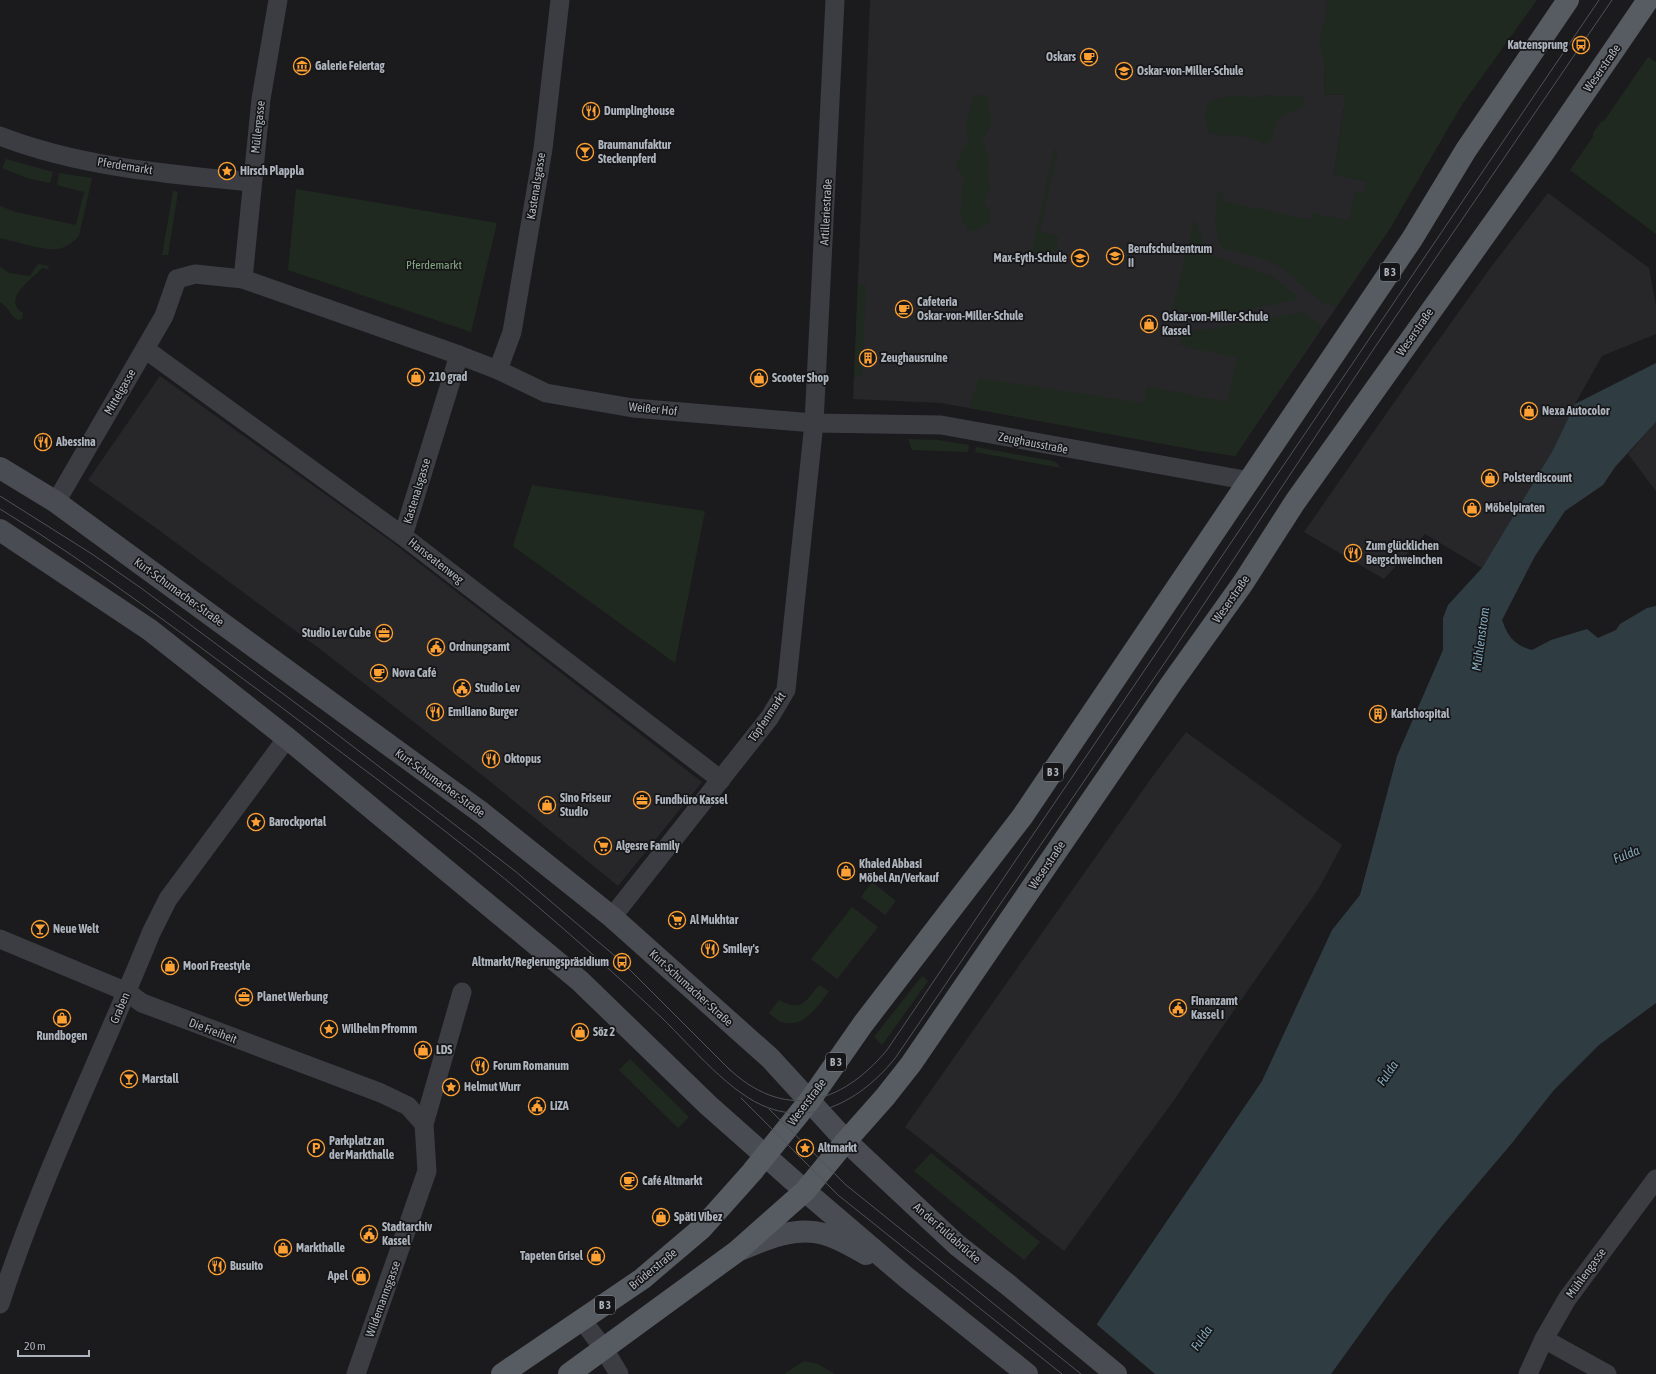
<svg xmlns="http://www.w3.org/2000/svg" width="1656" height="1374" font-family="'Asap Condensed',sans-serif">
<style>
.built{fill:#27272a}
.green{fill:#202920}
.water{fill:#2f3d43}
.pier{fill:#1b1b1d}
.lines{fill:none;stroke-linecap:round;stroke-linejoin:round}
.minor{stroke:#3b3d43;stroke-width:19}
.secondary{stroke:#494d53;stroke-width:22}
.primary{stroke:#575b62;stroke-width:22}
.tram{stroke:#4e5258;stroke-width:1}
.labels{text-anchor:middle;stroke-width:3.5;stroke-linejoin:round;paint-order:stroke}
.shield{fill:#161618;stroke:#80858c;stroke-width:1}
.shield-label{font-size:11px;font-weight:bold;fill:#adb4bd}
.poi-label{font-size:12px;font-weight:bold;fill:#adb4bd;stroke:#161618;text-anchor:start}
.street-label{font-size:12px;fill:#adb4bd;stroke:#161618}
.park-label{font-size:12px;fill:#85a983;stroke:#161618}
.water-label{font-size:13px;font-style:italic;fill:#82a7ba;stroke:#161618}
</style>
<rect width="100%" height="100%" fill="#1b1b1d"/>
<g class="built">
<path d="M870 0H1327L1324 94 1346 95 1334 174 1376 184 1391 227 1235 456 941 403 853 399Z"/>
<path d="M1548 193 1649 268 1656 305V334L1602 356 1575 404 1553 450 1482 568 1425 534 1384 579 1304 532 1409 381 1494 263Z"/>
<path d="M160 376 392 542 702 782 618 886 487 779 320 649 156 528 88 480Z"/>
<path d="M1656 422V491L1628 454Z"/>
<path d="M1186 732 1342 845 1319 888 1219 1032 1177 1096 1064 1251 905 1127 1155 773Z"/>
</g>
<g class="green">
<path d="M1327 0H1537L1461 106 1391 227 1335 307 1322 302 1282 268 1259 257 1225 249 1219 244 1215 223 1218 191 1224 193 1222 201 1311 220 1313 213 1348 221 1356 191 1364 193 1366 182 1334 174 1346 95 1324 94 1325 67 1320 44 1322 27 1326 22Z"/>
<path d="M1648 57 1656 62V234L1570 170 1593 137V133L1601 122 1604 121Z"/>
<path d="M981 94 988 98C989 120 998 119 982 140L989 158 988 173 990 189 984 201 991 212 990 222 979 230 968 231 960 215 962 203 961 191 965 180 956 168 961 151 969 140 965 127 974 96Z"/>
<path d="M1241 95 1251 98 1265 95 1303 97 1305 102 1302 109C1276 115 1278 117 1271 141L1264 144C1245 133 1229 138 1209 133 1208 127 1205 120 1205 114 1204 97 1230 97 1241 95Z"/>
<path d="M1054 149 1058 150 1040 232 1059 236 1054 259 1031 255Z"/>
<path d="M6 159 53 172 50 183 27 178 2 168Z"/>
<path d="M59 173 92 178 79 236C75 240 70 245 64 247 51 254 15 241 0 238V206L16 212 76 225 84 192 57 185Z"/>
<path d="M296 189 497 223 471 332 288 270Z"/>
<path d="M173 191 178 192 168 255H162Z"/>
<path d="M1194 219 1202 236 1204 247 1212 255 1271 276 1298 297 1296 300 1214 316 1173 309Z"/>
<path d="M38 264 49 266 48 269 42 268C33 279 1 298 23 313L22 319 18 320C10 316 9 307 0 302V267L9 273 30 276Z"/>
<path d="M858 285H866L862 376H857L854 379Z"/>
<path d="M1303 312 1319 324 1320 329 1235 456 1201 451 969 408 979 378 1144 403 1147 386 1227 402 1237 358 1178 345 1183 332 1209 329Z"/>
<path d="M908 439 938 440 969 445 968 452 912 450Z"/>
<path d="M976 447 1053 461 1057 463 1061 468 975 452Z"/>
<path d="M532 485 705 511 675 663 513 546Z"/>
<path d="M872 882 896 901 885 915 861 897Z"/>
<path d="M852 907 878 927 837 979 811 959Z"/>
<path d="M922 976 928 981 882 1045 874 1037Z"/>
<path d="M819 985 829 991C818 1006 804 1029 782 1022 778 1021 773 1016 769 1013L779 1000C802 1012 805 1002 819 985Z"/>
<path d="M630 1059 689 1117 678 1128 619 1070Z"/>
<path d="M931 1153 1040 1242 1024 1260 914 1171Z"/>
<path d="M804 1361 818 1364 835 1374H784Z"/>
</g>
<path class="water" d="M1656 363V422L1615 467 1603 485 1565 511 1535 556 1502 620C1508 637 1514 645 1532 650L1551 640 1587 629 1598 638 1616 630 1620 624 1647 608 1656 606V1003L1599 1045 1554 1090 1512 1143 1441 1227 1388 1295 1331 1374H1063L1262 1081 1332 930 1360 895 1397 756 1443 650V618L1448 605 1482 568 1553 450 1575 404Z"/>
<path class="pier" d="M1095 1323 1155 1374H1061Z"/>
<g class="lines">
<g class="minor">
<path d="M0 136C80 167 168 174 252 182"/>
<path d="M243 279 261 99 278 0"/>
<path d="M145 349 403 536 721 780"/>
<path d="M498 370 512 332 543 149 560 0"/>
<path d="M56 502 164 316 177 279 195 274 243 279 459 355 498 370 546 393 633 408 814 423 941 425 1250 481"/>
<path d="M403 536 459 355"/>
<path d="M612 917 770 717 786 690 814 423 835 0"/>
<path d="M0 939 127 992 142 1003 381 1093 408 1106 424 1124"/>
<path d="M0 1304C41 1177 101 1057 151 933L168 899 287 738"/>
<path d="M582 1320 604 1349 619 1374"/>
<path d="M1544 1339 1607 1374"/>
<path d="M356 1374 427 1171 424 1124 462 992"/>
<path d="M1528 1374 1544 1339 1567 1299 1656 1179"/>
</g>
<g class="secondary">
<path d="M0 468 56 502 482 813 612 917 770 1058 846 1141 957 1245 1007 1284 1116 1374"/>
<path d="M0 530 150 630 287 738 580 981 708 1105 805 1191 907 1278 1027 1374"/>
<path d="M740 1250C765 1239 796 1226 824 1234 839 1238 853 1247 866 1254"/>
</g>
<g class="primary">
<path d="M502 1374 642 1279 702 1228 752 1172 810 1100 863 1024 1022 817 1412 239 1466 150 1568 0"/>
<path d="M569 1374 736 1252 805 1191 846 1141 885 1097 911 1064 1171 684 1243 583 1295 502 1542 155 1648 0"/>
</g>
<g class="tram">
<path d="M0 496 92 554 141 588 325 725 515 871 622 962 731 1071"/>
<path d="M0 509C97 568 186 637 277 704 364 770 453 834 536 905 579 942 621 979 662 1018 692 1047 731 1095 769 1108 819 1126 866 1095 896 1057L1170 655 1375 347 1612 0"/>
<path d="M727 1067C783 1121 840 1106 887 1050L1599 0"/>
<path d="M741 1098 838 1195 1062 1374"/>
<path d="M769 1109 846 1185 1081 1374"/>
</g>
</g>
<defs>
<g id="bus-ring" transform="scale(0.9)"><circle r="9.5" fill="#161618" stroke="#fea032" stroke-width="1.5"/><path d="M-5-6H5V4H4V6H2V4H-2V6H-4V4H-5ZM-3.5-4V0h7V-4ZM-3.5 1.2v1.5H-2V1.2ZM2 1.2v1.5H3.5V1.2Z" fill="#fea032"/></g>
<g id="cafe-ring" transform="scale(0.9)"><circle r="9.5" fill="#161618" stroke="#fea032" stroke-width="1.5"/><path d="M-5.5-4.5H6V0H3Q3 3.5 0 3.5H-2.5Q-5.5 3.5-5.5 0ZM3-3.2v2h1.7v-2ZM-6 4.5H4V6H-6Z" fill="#fea032"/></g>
<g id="museum-ring" transform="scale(0.9)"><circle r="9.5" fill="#161618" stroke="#fea032" stroke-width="1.5"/><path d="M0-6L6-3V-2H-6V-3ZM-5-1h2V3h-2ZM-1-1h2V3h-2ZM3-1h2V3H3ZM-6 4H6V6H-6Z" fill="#fea032"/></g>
<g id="school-ring" transform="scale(0.9)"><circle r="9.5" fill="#161618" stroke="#fea032" stroke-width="1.5"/><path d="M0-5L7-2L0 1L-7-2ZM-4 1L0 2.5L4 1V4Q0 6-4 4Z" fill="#fea032"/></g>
<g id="restaurant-ring" transform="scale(0.9)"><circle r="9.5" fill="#161618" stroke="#fea032" stroke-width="1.5"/><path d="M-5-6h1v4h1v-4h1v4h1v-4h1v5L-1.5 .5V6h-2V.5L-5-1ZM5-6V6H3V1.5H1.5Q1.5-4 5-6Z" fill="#fea032"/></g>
<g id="bar-ring" transform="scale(0.9)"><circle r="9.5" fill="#161618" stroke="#fea032" stroke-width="1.5"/><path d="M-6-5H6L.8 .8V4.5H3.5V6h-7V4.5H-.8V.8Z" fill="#fea032"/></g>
<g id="sight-ring" transform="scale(0.9)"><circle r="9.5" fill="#161618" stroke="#fea032" stroke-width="1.5"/><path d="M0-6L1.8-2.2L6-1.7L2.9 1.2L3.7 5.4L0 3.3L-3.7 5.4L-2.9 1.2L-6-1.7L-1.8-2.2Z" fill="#fea032"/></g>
<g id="shop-ring" transform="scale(0.9)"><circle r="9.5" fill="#161618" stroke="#fea032" stroke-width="1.5"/><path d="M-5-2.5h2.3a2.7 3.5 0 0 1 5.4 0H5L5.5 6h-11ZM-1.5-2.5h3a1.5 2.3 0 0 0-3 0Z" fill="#fea032"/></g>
<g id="building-ring" transform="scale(0.9)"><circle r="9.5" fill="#161618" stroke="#fea032" stroke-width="1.5"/><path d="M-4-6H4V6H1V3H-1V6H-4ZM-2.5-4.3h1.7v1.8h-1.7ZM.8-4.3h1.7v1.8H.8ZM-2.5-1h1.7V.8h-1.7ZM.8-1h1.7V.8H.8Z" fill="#fea032"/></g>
<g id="office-ring" transform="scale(0.9)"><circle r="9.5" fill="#161618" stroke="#fea032" stroke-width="1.5"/><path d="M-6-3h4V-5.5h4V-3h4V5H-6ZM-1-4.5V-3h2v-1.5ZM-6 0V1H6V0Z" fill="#fea032"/></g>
<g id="civic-ring" transform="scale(0.9)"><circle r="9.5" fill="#161618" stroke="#fea032" stroke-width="1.5"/><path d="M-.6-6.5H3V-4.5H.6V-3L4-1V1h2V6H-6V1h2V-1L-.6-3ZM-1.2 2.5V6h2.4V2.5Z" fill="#fea032"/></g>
<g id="supermarket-ring" transform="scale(0.9)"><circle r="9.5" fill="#161618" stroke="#fea032" stroke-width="1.5"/><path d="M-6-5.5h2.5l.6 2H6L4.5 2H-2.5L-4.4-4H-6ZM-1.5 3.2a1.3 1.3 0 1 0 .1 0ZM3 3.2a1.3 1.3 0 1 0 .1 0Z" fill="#fea032"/></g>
<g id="parking-ring" transform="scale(0.9)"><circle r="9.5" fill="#161618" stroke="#fea032" stroke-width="1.5"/><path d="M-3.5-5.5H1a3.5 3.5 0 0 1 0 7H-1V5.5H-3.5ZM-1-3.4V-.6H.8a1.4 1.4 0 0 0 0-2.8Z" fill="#fea032"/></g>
</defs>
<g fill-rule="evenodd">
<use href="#bus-ring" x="1581" y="45"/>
<use href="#cafe-ring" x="1089" y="57"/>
<use href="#museum-ring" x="302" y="66"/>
<use href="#school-ring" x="1124" y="71"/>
<use href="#restaurant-ring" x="591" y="111"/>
<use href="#bar-ring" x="585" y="152"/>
<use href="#sight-ring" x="227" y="171"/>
<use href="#school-ring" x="1115" y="256"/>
<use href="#school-ring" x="1080" y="258"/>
<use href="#cafe-ring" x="904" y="309"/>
<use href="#shop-ring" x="1149" y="324"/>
<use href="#building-ring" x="868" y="358"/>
<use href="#shop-ring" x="416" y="377"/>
<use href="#shop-ring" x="759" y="378"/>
<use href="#shop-ring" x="1529" y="411"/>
<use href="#restaurant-ring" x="43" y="442"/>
<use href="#shop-ring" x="1490" y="478"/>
<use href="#shop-ring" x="1472" y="508"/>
<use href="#restaurant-ring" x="1353" y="553"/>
<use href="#office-ring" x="384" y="633"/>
<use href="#civic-ring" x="436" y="647"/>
<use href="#cafe-ring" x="379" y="673"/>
<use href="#civic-ring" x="462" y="688"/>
<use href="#restaurant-ring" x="435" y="712"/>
<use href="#building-ring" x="1378" y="714"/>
<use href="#restaurant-ring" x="491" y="759"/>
<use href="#office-ring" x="642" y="800"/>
<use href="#shop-ring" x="547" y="805"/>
<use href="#sight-ring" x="256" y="822"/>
<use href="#supermarket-ring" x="603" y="846"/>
<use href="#shop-ring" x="846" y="871"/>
<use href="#supermarket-ring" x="677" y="920"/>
<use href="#bar-ring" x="40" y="929"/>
<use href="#restaurant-ring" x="710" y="949"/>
<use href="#bus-ring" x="622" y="962"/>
<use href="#shop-ring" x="170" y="966"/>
<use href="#office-ring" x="244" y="997"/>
<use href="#civic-ring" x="1178" y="1008"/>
<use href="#shop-ring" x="62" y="1018"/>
<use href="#sight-ring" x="329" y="1029"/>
<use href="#shop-ring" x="580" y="1032"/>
<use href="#shop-ring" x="423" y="1050"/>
<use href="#restaurant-ring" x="480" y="1066"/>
<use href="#bar-ring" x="129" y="1079"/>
<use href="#sight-ring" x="451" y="1087"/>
<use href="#civic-ring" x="537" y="1106"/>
<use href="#parking-ring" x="316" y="1148"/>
<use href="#sight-ring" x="805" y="1148"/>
<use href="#cafe-ring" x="629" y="1181"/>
<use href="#shop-ring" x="661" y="1217"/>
<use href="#civic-ring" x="369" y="1234"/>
<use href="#shop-ring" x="283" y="1248"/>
<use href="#shop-ring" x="596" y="1256"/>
<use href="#restaurant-ring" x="217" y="1266"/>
<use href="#shop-ring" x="361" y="1276"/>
</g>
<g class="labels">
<g class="shield">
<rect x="1380" y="263" width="20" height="18" rx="3"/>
<rect x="1043" y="763" width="20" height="18" rx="3"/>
<rect x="826" y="1053" width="20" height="18" rx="3"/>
<rect x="595" y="1296" width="20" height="18" rx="3"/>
</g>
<g class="shield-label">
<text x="1390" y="276">B 3</text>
<text x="1053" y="776">B 3</text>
<text x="836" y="1066">B 3</text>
<text x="605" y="1309">B 3</text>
</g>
<g class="poi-label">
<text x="1568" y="49" text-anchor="end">Katzensprung</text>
<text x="1076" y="61" text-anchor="end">Oskars</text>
<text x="315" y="70">Galerie Feiertag</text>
<text x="1137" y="75">Oskar-von-Miller-Schule</text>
<text x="604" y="115">Dumplinghouse</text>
<text x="598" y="149">Braumanufaktur<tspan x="598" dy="14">Steckenpferd</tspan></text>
<text x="240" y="175">Hirsch Plappla</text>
<text x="1128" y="253">Berufschulzentrum<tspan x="1128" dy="14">II</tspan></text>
<text x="1067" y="262" text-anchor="end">Max-Eyth-Schule</text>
<text x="917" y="306">Cafeteria<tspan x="917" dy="14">Oskar-von-Miller-Schule</tspan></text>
<text x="1162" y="321">Oskar-von-Miller-Schule<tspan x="1162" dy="14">Kassel</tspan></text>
<text x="881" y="362">Zeughausruine</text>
<text x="429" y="381">210 grad</text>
<text x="772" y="382">Scooter Shop</text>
<text x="1542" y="415">Nexa Autocolor</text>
<text x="56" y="446">Abessina</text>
<text x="1503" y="482">Polsterdiscount</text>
<text x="1485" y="512">Möbelpiraten</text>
<text x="1366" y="550">Zum glücklichen<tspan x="1366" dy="14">Bergschweinchen</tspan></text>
<text x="371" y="637" text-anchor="end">Studio Lev Cube</text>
<text x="449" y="651">Ordnungsamt</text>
<text x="392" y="677">Nova Café</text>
<text x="475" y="692">Studio Lev</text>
<text x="448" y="716">Emiliano Burger</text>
<text x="1391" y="718">Karlshospital</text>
<text x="504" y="763">Oktopus</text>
<text x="560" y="802">Sino Friseur<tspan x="560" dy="14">Studio</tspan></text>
<text x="655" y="804">Fundbüro Kassel</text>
<text x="269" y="826">Barockportal</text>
<text x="616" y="850">Algesre Family</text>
<text x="859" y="868">Khaled Abbasi<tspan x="859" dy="14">Möbel An/Verkauf</tspan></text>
<text x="690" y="924">Al Mukhtar</text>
<text x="53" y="933">Neue Welt</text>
<text x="723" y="953">Smiley's</text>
<text x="609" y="966" text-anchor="end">Altmarkt/Regierungspräsidium</text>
<text x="183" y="970">Moori Freestyle</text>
<text x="257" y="1001">Planet Werbung</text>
<text x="1191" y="1005">Finanzamt<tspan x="1191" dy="14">Kassel I</tspan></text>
<text x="342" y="1033">Wilhelm Pfromm</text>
<text x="593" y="1036">Söz 2</text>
<text x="62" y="1040" text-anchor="middle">Rundbogen</text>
<text x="436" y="1054">LDS</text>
<text x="493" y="1070">Forum Romanum</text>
<text x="142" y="1083">Marstall</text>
<text x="464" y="1091">Helmut Wurr</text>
<text x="550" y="1110">LiZA</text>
<text x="329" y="1145">Parkplatz an<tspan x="329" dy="14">der Markthalle</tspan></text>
<text x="818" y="1152">Altmarkt</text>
<text x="642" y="1185">Café Altmarkt</text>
<text x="674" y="1221">Späti Vibez</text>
<text x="382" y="1231">Stadtarchiv<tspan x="382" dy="14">Kassel</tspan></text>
<text x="296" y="1252">Markthalle</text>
<text x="583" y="1260" text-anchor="end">Tapeten Grisel</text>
<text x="230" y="1270">Busuito</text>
<text x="348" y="1280" text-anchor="end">Apel</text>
</g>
<g class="street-label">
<text transform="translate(1602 68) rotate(-55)" y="4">Weserstraße</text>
<text transform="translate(258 127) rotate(-84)" y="4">Müllergasse</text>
<text transform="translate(125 166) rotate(9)" y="4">Pferdemarkt</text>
<text transform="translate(536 186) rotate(-81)" y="4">Kastenalsgasse</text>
<text transform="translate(826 212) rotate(-87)" y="4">Artilleriestraße</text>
<text transform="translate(1415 332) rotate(-55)" y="4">Weserstraße</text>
<text transform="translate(120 392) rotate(-60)" y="4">Mittelgasse</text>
<text transform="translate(653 409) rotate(6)" y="4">Weißer Hof</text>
<text transform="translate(1033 443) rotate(11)" y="4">Zeughausstraße</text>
<text transform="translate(417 491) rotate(-73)" y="4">Kastenalsgasse</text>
<text transform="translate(436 561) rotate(38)" y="4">Hanseatenweg</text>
<text transform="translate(179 592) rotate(36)" y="4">Kurt-Schumacher-Straße</text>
<text transform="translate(1231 599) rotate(-55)" y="4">Weserstraße</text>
<text transform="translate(767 717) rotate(-56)" y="4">Töpfenmarkt</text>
<text transform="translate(440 783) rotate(36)" y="4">Kurt-Schumacher-Straße</text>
<text transform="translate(1047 865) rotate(-56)" y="4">Weserstraße</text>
<text transform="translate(691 988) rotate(42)" y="4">Kurt-Schumacher-Straße</text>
<text transform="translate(120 1008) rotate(-67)" y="4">Graben</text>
<text transform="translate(213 1031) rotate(21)" y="4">Die Freiheit</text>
<text transform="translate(807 1102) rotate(-53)" y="4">Weserstraße</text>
<text transform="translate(947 1233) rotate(41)" y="4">An der Fuldabrücke</text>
<text transform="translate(653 1269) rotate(-39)" y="4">Brüderstraße</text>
<text transform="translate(1586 1273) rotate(-54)" y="4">Mühlengasse</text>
<text transform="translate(383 1299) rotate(-70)" y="4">Wildemannsgasse</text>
</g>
<g class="park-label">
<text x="434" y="269">Pferdemarkt</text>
</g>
<g class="water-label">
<text transform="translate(1480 639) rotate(-82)" y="5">Mühlenstrom</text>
<text transform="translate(1626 854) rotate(-21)" y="5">Fulda</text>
<text transform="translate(1387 1073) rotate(-55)" y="5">Fulda</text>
<text transform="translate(1201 1338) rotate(-55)" y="5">Fulda</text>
</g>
</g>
<path d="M18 1350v6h71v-6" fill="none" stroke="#adb4bd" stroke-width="2"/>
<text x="24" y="1350" font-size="12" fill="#adb4bd" stroke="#161618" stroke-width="3" paint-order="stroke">20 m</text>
</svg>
